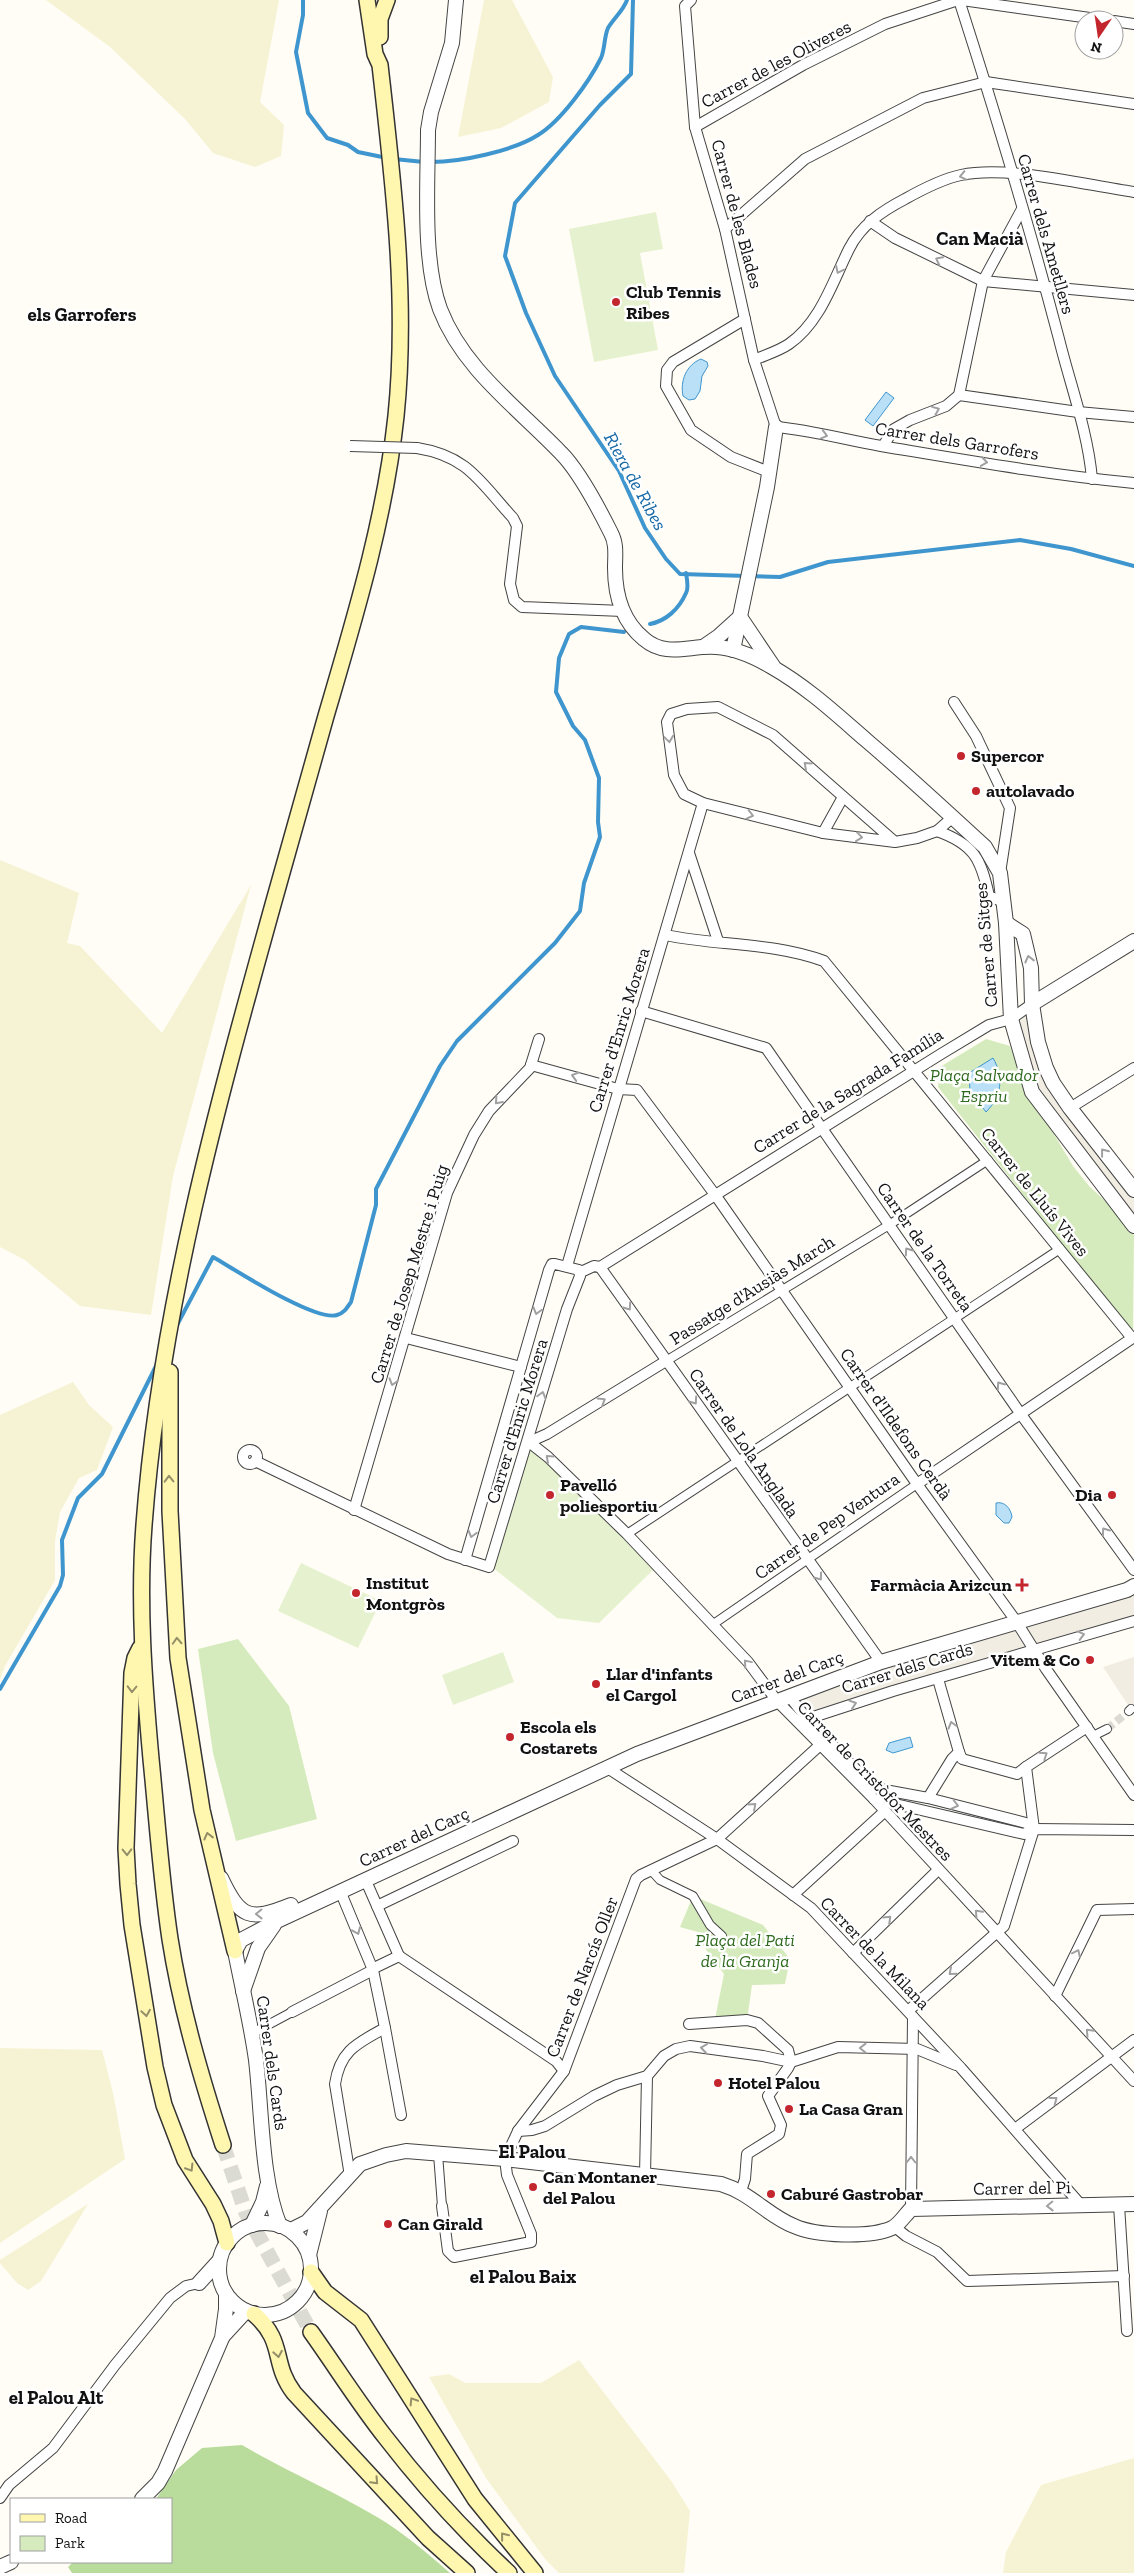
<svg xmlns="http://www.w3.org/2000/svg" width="1134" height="2573" font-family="'Zilla Slab',serif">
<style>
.farmland{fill:#f6f3d4}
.green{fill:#d5ebbd}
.forest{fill:#b9dc9c}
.pitch{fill:#e6f2cf}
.plaza{fill:#f1ede2}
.water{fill:#b9e0f7;stroke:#3f96cf}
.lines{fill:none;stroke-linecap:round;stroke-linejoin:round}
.stream{stroke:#3f96cf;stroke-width:4}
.pedestrian-tunnel{stroke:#dbdad3;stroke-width:8;stroke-dasharray:8 4;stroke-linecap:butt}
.secondary-tunnel{stroke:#dbdad3;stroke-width:15;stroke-dasharray:15 8;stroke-linecap:butt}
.pedestrian-casing{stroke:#444;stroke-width:10}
.minor-casing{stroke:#444;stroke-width:12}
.tertiary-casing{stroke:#444;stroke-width:16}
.secondary-casing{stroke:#333;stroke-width:18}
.pedestrian{stroke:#fff;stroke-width:8}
.minor{stroke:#fff;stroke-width:10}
.tertiary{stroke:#fff;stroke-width:14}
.secondary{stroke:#fff6b0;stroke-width:15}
.minor-bridge-casing{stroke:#444;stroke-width:12;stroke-linecap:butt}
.minor-bridge{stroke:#fff;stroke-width:10}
.oneway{stroke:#a0a0a0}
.oneway2{stroke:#948f68}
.poi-dot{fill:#c4262e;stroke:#fff;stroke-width:2}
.labels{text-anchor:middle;stroke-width:5;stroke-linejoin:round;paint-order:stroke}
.street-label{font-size:18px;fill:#111;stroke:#fff}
.poi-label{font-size:18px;font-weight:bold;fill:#111;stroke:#fff;text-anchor:start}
.park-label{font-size:18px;font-style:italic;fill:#2f6b1f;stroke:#fff}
.neighbourhood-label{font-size:19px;font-weight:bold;fill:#111;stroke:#fff}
.water-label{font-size:19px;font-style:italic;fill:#1768a6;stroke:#fff}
</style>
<rect width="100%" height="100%" fill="#fffdf5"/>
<g class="farmland">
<path d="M46 0H279L260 102 284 125 281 156 255 167 213 153 185 119 110 47Z"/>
<path d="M484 0H512L553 77 549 102 501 128 458 137Z"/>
<path d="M0 860 79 893 67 943 80 946 162 1033 251 885 173 1176 151 1315 80 1306 25 1260 0 1247Z"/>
<path d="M73 1382 89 1405 113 1427 97 1470 79 1478 60 1512 55 1541V1580L5 1666 0 1680V1415Z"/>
<path d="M0 2048 102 2050 113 2093 125 2159 0 2243Z"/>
<path d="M88 2204 41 2281 28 2290 17 2283 0 2263V2260Z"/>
<path d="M579 2360 672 2482 690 2511 684 2573H559L545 2559 486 2478 429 2377 449 2374 465 2383H541Z"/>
<path d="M1134 2458V2573H1003L1006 2552 1041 2485Z"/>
</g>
<g class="green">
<path d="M986 1039 1010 1046 1022 1081 1073 1166 1089 1186 1116 1211 1134 1235 1133 1334 938 1087 940 1067Z"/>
<path d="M238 1639 289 1706 317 1819 236 1841 213 1753 198 1649Z"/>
<path d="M693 1896 763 1925 790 1959 785 1984 752 1985 747 2020 715 2019 724 1974 702 1944 705 1934 680 1927Z"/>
</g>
<path class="forest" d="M242 2445C286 2471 334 2491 377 2517 404 2533 427 2553 450 2573H72L68 2567 73 2562H171V2499H156L176 2470 202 2448Z"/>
<g class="pitch">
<path d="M656 212 663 249 640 253 658 350 594 362 569 229Z"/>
<path d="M529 1442 657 1566 599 1623 557 1618 489 1565Z"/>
<path d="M301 1563 381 1601 358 1648 278 1611Z"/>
<path d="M503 1652 514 1682 453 1705 442 1675Z"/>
</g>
<g class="plaza">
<path d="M1027 1014 1035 1042 1134 1195V1215L1050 1108 1038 1087 1022 1040 1020 1021Z"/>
<path d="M1134 1586V1616L1034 1649 807 1719 790 1697Z"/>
<path d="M1134 1657V1714L1103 1667Z"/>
</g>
<g class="water">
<path d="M701 359 707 362 708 366 702 376 700 391 695 399 689 400 683 396C680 381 686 365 701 359Z"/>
<path d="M886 392 894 398 873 426 865 420Z"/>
<path d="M993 1058C1004 1077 1002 1096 986 1112L970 1091 969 1073Z"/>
<path d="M996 1503C1005 1501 1011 1509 1012 1517L1009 1523H1004L996 1515Z"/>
<path d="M910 1737 913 1747 893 1753 886 1750 889 1743Z"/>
</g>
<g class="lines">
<g class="stream">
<path d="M303 0V15L296 52 308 113 327 138 348 145 358 152 387 158"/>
<path d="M633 0 631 74 600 105 515 203 505 256 526 313 555 376 619 471 645 528 666 559 680 574 780 577 828 562 1020 540 1071 549 1134 566"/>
<path d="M394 159 424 162"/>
<path d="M431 162C461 162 513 151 538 135 561 121 589 82 601 58 605 49 604 37 608 28 614 18 623 11 627 0"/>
<path d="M650 624C666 621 679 609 686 593 689 588 687 579 686 573"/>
<path d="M176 1327 213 1257C234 1269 315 1322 337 1315 344 1313 347 1308 351 1302L376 1205V1189L440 1066 457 1041 555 943 580 911 584 883 600 837 598 822 599 778 585 740 573 726 556 692 559 658 569 634 581 627 624 632"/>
<path d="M0 1689 60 1586 63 1575 62 1540 78 1498 102 1474 157 1364"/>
</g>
<path class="pedestrian-tunnel" d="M1107 1729 1129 1711"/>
<path class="secondary-tunnel" d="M223 2145 246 2213 311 2332"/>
<g class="pedestrian-casing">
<g id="pedestrian">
<path d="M666 1361 889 1225 988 1160"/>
<path d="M627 1534 1060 1249"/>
<path d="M712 1625 917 1484"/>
<path d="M1129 1711 1131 1709"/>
<path d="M1093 1736 1107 1729"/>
<path d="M651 1870 660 1880 693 1896 710 1925 722 1936"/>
<path d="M251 2034 292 2012"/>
<path d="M438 2154 442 2206"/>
</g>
</g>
<g class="minor-casing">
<g id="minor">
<path d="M691 0 685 6 695 127 725 229 754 360 776 427C811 430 846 440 881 446 965 460 1049 475 1134 483"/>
<path d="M959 0C995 112 1029 225 1059 339 1070 384 1088 432 1092 479"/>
<path d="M962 0 1104 20"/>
<path d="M1114 21 1134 24"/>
<path d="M695 127 803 65 885 24 958 0"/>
<path d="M870 221 895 238 983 281 1134 295"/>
<path d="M725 229 805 159 923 98 986 82 1134 104"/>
<path d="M745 319 673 362 667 370 666 386 691 430 731 457 769 472"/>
<path d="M754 360C765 355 779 351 789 344 820 323 833 281 849 249 861 225 882 211 905 199 921 190 942 179 961 175 1008 165 1085 185 1134 192"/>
<path d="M959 395 1078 412 1134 417"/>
<path d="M883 446 894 429 910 420 946 406 959 395 983 281 1022 209"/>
<path d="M417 448C468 456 480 482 513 518L517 526 510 584 514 600 522 607 623 611"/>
<path d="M954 702 976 736 1010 808 1000 873"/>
<path d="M937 831C974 844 981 859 989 896L1003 902"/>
<path d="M823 833 843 797"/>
<path d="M895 842 773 735 718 707 687 709 671 714 667 722 674 775 684 794 703 803 823 833 895 842 917 838 937 831 953 817"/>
<path d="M689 853 718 941"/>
<path d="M665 935C718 946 772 942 824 961L1132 1338"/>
<path d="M641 1011 766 1048 1020 1413 1134 1570"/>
<path d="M531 1065 618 1089 637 1090 716 1196 917 1484 1016 1621 1046 1669 1134 1795"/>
<path d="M1070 1108 1134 1068"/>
<path d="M567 1266 703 803"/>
<path d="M600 1267 881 1662"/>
<path d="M581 1272 594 1266 600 1267 941 1054 989 1025 1011 1019 1032 1004"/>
<path d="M406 1338 521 1367"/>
<path d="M529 1442 548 1457 627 1534 748 1662 777 1701 874 1799 1134 2081"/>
<path d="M529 1442 547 1434 666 1361"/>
<circle cx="250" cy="1457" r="7"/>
<path d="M255 1461 448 1554 489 1567 567 1309 580 1276 579 1270 555 1264H552L549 1270 465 1560"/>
<path d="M917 1484 1134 1337"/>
<path d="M354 1510 447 1193 474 1135 489 1111 530 1068 539 1039"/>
<path d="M790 1697 807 1719 874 1788 928 1798 1026 1823 1034 1829"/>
<path d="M807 1719 893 1691 1134 1621"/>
<path d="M959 1752 962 1759 1017 1774 1026 1767"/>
<path d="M606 1767 717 1839 811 1908 961 2068 1081 2205"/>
<path d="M928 1798 952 1759 959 1752 938 1679"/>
<path d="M874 1799 1024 1834 1034 1829 1134 1830"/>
<path d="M366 1881 399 1956"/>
<path d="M341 1893 373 1970 385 2028C358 2043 340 2050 335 2084L350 2176"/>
<path d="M793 1895 884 1812"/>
<path d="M377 1906 513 1841"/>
<path d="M853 1953 938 1870"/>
<path d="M399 1956 556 2061 564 2071"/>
<path d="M372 1969 399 1956"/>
<path d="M1055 1996 1097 1910 1134 1909"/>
<path d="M908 2011 1004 1926 1034 1829 1026 1767 1087 1727"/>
<path d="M292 2012 373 1970"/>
<path d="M689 2024 747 2020 758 2023 788 2050 791 2062 788 2068 768 2096 781 2125 779 2134 747 2154 745 2179 741 2191"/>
<path d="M385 2028 401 2115"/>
<path d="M1015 2129 1134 2040"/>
<path d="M518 2131 532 2130 545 2126 594 2096 617 2085 647 2076 664 2056 676 2049 690 2046 763 2056 791 2062 838 2047 917 2049 956 2065"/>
<path d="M645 2175 647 2076"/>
<path d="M1119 2205 1127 2331"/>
<path d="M442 2206 448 2251 454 2257 531 2242V2234L507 2175 505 2159 518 2131 564 2071 636 1879 641 1875 717 1839 819 1746"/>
<path d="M911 2209 913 2017"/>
<path d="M895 2227 906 2236 937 2252 967 2281 1124 2276"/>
<path d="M0 2498 9 2485 53 2448 115 2365 170 2298 186 2286 199 2283"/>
</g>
</g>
<g class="tertiary-casing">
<g id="tertiary">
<path d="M456 0 452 43 431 112 428 130C428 182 422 260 440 309 463 369 518 408 561 453 579 471 600 511 611 533 617 544 615 556 615 568 615 595 622 621 644 639 666 658 690 645 716 647 735 648 755 657 772 667 807 687 836 714 866 740 907 775 946 811 985 847L1000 873 1006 923 1011 1019 1032 1092 1134 1226"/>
<path d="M740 617 773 666"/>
<path d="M703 647 719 636 740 617"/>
<path d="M733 650 767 487 776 427"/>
<path d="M1006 923 1023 934 1031 968 1032 1004 1038 1042 1046 1068 1053 1083 1070 1108 1134 1190"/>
<path d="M1032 1004 1134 941"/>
<path d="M221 1878C240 1918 249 1922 291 1905"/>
<path d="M243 1991 258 1948 274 1925"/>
<circle cx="265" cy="2269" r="46"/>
<path d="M252 2225 263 2202 267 2186"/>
<path d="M280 2226C261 2180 262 2111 256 2060 251 2024 242 1987 235 1951L241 1940 277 1921 637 1754 881 1662 1127 1590 1134 1586"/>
<path d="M291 2230 307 2222 360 2164 386 2155 406 2151 505 2159 721 2184C751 2193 768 2216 794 2226 816 2236 870 2238 892 2228 899 2225 905 2215 911 2209L1134 2204"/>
<path d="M309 2255 320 2211"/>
<path d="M199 2283 219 2261"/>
<path d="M223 2336 246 2311"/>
<path d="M142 2499 158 2483 165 2471 222 2338 226 2309V2294"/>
<path d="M0 2567 11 2562"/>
</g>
</g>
<g class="secondary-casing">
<g id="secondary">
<path d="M380 37V19L387 0"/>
<path d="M170 1372V1511L178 1658 202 1810 235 1951"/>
<path d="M140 1648 135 1658 132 1673 126 1848 128 1884 132 1925 155 2067 164 2105 185 2160 213 2204 221 2221 227 2243"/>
<path d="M223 2145C201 2077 181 2009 170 1939 161 1879 157 1819 151 1759 144 1681 138 1603 144 1525 160 1311 217 1106 274 901 292 839 309 777 326 716 355 617 385 519 396 416 408 299 393 181 380 65L375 54 367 0"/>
<path d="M311 2272 325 2292 361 2320 475 2499 535 2573"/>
<path d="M254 2314C286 2342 271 2363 294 2393L428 2538 467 2573"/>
<path d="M311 2332C336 2367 359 2404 386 2438 423 2486 464 2531 509 2573"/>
</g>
</g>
<use href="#pedestrian" class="pedestrian"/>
<use href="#minor" class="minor"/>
<use href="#tertiary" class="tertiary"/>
<use href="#secondary" class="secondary"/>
<g class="minor-bridge-casing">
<path id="minor-bridge" d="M350 446 417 448"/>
</g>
<use href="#minor-bridge" class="minor-bridge"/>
</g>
<defs><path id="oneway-chevron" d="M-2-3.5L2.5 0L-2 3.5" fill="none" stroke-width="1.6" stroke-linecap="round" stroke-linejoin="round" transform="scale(1.25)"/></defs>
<g class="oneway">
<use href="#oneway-chevron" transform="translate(963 176) rotate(167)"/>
<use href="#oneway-chevron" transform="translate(939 260) rotate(-153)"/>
<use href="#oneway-chevron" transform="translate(839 270) rotate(116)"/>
<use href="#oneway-chevron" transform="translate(936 410) rotate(-22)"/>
<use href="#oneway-chevron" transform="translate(824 435) rotate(15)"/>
<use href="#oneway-chevron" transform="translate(984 462) rotate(9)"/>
<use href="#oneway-chevron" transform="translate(669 739) rotate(82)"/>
<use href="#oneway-chevron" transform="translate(807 765) rotate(-138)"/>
<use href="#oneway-chevron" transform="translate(750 815) rotate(14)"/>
<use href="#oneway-chevron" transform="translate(859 837) rotate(7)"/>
<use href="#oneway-chevron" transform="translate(1029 959) rotate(-104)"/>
<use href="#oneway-chevron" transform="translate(575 1076) rotate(-164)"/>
<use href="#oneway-chevron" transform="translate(498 1101) rotate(132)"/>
<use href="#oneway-chevron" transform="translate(1104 1152) rotate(-128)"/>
<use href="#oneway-chevron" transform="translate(908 1251) rotate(-125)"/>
<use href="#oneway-chevron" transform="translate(628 1307) rotate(55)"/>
<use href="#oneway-chevron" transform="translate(537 1311) rotate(106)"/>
<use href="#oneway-chevron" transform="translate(393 1382) rotate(107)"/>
<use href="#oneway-chevron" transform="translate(1000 1385) rotate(-125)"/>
<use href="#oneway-chevron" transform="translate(542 1395) rotate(-74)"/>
<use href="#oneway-chevron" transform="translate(602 1401) rotate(-32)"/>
<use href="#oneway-chevron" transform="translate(694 1401) rotate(55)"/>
<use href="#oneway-chevron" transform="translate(549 1458) rotate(-138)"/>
<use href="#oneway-chevron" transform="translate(1105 1531) rotate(-126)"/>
<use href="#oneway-chevron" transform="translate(472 1534) rotate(106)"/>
<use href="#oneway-chevron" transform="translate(819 1577) rotate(54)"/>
<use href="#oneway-chevron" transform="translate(1081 1635) rotate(-15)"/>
<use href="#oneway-chevron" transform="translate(747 1663) rotate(-130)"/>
<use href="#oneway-chevron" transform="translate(853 1704) rotate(-18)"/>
<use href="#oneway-chevron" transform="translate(952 1725) rotate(-106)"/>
<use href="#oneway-chevron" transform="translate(1044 1755) rotate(-34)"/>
<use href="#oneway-chevron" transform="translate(955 1805) rotate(14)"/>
<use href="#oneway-chevron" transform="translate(753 1806) rotate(-42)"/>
<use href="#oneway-chevron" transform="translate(978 1913) rotate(-133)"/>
<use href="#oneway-chevron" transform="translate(259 1914) rotate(179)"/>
<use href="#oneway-chevron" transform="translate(888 1919) rotate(-44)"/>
<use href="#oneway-chevron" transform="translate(357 1931) rotate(67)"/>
<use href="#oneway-chevron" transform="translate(1077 1953) rotate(-64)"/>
<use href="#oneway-chevron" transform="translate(952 1972) rotate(139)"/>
<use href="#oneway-chevron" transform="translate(1089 2032) rotate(-133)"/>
<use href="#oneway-chevron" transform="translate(704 2048) rotate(-172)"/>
<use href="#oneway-chevron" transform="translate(863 2048) rotate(-179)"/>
<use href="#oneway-chevron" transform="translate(1054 2100) rotate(-37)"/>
<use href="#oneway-chevron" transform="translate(911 2160) rotate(-90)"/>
<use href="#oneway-chevron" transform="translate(1050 2206) rotate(179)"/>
</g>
<g class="oneway2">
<use href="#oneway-chevron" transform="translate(169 1479) rotate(-91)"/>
<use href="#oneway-chevron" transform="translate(177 1641) rotate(-93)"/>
<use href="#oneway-chevron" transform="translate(132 1689) rotate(91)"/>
<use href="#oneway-chevron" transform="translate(208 1836) rotate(-104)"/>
<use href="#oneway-chevron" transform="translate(127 1852) rotate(89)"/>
<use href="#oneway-chevron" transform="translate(146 2013) rotate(81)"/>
<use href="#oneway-chevron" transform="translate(190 2168) rotate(58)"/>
<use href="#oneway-chevron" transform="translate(278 2354) rotate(80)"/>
<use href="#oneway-chevron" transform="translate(413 2401) rotate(-122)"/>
<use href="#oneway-chevron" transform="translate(375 2481) rotate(47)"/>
<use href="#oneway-chevron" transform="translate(504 2536) rotate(-129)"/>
</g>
<g class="poi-dot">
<circle cx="616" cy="302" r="5"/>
<circle cx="961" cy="756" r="5"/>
<circle cx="976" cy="791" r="5"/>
<circle cx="550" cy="1495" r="5"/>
<circle cx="1112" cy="1495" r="5"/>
<path d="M1019.5 1577.5h5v5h5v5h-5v5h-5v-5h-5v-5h5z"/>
<circle cx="356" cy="1593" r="5"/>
<circle cx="1090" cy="1660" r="5"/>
<circle cx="596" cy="1684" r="5"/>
<circle cx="510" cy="1737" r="5"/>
<circle cx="718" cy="2083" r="5"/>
<circle cx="789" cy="2109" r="5"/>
<circle cx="533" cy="2187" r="5"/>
<circle cx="771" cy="2194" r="5"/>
<circle cx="388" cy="2224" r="5"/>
</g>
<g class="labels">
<g class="street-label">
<text transform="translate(776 64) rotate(-28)" y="6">Carrer de les Oliveres</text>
<text transform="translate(737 214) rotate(75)" y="6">Carrer de les Blades</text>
<text transform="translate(1046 234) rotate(74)" y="6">Carrer dels Ametllers</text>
<text transform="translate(957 441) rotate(9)" y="6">Carrer dels Garrofers</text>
<text transform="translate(986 945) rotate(-95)" y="6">Carrer de Sitges</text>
<text transform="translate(619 1030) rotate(-73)" y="6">Carrer d'Enric Morera</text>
<text transform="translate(848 1091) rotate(-32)" y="6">Carrer de la Sagrada Família</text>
<text transform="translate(1035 1192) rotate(51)" y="6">Carrer de Lluís Vives</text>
<text transform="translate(925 1247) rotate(55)" y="6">Carrer de la Torreta</text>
<text transform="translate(409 1274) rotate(-73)" y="6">Carrer de Josep Mestre i Puig</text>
<text transform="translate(752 1290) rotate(-32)" y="6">Passatge d'Ausiàs March</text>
<text transform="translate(517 1421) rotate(-73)" y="6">Carrer d'Enric Morera</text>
<text transform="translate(896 1424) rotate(55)" y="6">Carrer d'Ildefons Cerdà</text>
<text transform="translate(744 1443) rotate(55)" y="6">Carrer de Lola Anglada</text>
<text transform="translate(827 1526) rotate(-35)" y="6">Carrer de Pep Ventura</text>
<text transform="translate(907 1668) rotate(-17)" y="6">Carrer dels Cards</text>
<text transform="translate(787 1677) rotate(-21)" y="6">Carrer del Carç</text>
<text transform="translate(875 1781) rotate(46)" y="6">Carrer de Cristòfor Mestres</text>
<text transform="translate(414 1837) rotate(-25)" y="6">Carrer del Carç</text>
<text transform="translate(875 1953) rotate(46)" y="6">Carrer de la Milana</text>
<text transform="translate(582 1977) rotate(-69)" y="6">Carrer de Narcís Oller</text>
<text transform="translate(272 2063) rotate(82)" y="6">Carrer dels Cards</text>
<text transform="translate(1022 2188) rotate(-1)" y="6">Carrer del Pi</text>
</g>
<g class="poi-label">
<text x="626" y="298">Club Tennis<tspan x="626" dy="21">Ribes</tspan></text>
<text x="971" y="762">Supercor</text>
<text x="986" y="797">autolavado</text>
<text x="560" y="1491">Pavelló<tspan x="560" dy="21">poliesportiu</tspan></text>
<text x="1102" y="1501" text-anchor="end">Dia</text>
<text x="366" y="1589">Institut<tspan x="366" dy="21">Montgròs</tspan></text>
<text x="1012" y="1591" text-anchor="end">Farmàcia Arizcun</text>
<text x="1080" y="1666" text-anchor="end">Vitem &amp; Co</text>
<text x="606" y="1680">Llar d'infants<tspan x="606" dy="21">el Cargol</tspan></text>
<text x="520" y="1733">Escola els<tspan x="520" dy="21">Costarets</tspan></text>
<text x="728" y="2089">Hotel Palou</text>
<text x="799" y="2115">La Casa Gran</text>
<text x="543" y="2183">Can Montaner<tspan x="543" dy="21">del Palou</tspan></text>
<text x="781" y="2200">Caburé Gastrobar</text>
<text x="398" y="2230">Can Girald</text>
</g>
<g class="park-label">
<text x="984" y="1081">Plaça Salvador<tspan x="984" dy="21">Espriu</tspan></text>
<text x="745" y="1946">Plaça del Pati<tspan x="745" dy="21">de la Granja</tspan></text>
</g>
<g class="neighbourhood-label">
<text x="980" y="245">Can Macià</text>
<text x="82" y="321">els Garrofers</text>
<text x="532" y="2158">El Palou</text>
<text x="523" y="2283">el Palou Baix</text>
<text x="56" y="2404">el Palou Alt</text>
</g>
<g class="water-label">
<text transform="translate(636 481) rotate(61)" y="7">Riera de Ribes</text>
</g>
</g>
<rect x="10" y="2498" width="162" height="65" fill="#ffffff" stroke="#a0a0a0"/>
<rect x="20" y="2514" width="25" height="8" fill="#fff6b0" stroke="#a0a0a0"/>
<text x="55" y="2523" font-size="15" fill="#111111">Road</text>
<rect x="20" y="2536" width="25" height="15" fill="#d5ebbd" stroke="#a0a0a0"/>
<text x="55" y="2548" font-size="15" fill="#111111">Park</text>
<g transform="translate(1099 35) rotate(193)"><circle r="24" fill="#ffffff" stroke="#a0a0a0"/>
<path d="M0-4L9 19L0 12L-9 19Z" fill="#c4262e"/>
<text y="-8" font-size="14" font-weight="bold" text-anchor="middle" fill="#111111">N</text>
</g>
</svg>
